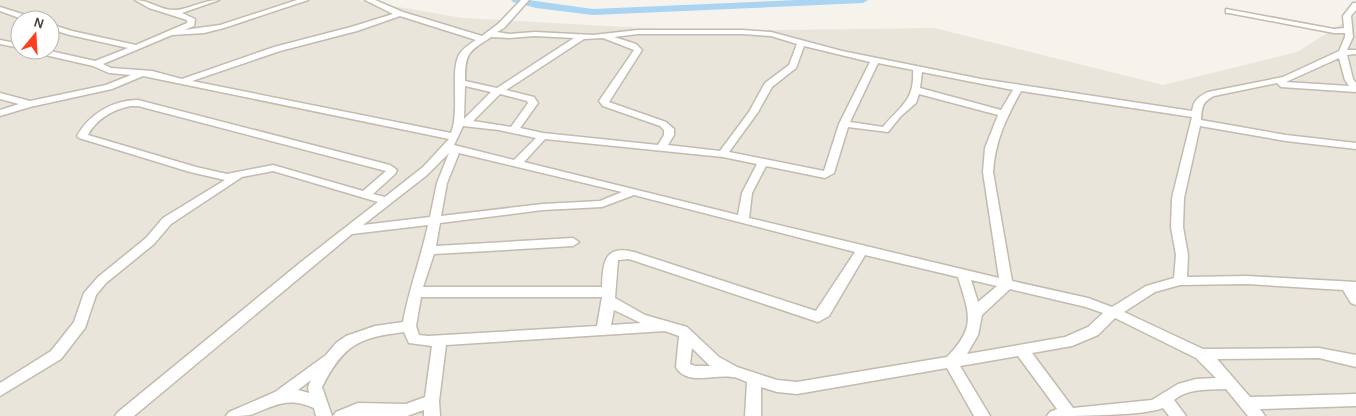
<svg xmlns="http://www.w3.org/2000/svg" width="1356" height="416" font-family="Karla,sans-serif">
<style>
.residential{fill:#eae5da;fill-rule:evenodd}
.lines{fill:none;stroke-linecap:round;stroke-linejoin:round}
.river{fill:#a9d4f2;fill-rule:evenodd}
.minor-casing{stroke:#c2bbae;stroke-width:3}
.minor{fill:#fff;fill-rule:evenodd}
</style>
<rect width="100%" height="100%" fill="#f6f3ec"/>
<path class="residential" d="M0 0H357L463 18 696 31 934 28 1163 85 1297 52 1356 15V416H0ZM20 20H50V50H20Z"/>
<g class="lines">
<path class="river" d="M511 0H528L593 9 797 0H868L863 3 593 15 536 8 513 2Z"/>
<g class="minor-casing">
<g id="minor">
<path d="M135 0C149 0 160 10 173 10 185 11 202 0 219 0L182 13 195 19 194 26 184 30 220 25 297 0H308L224 28 204 33 172 35 103 64 111 68 152 71 182 79 274 47 351 27 393 14 365 0H375L403 12 482 36 498 24 521 0H529L504 28 497 32 509 34 535 32 593 35 638 30H742L771 32 842 51 981 79 1192 111C1194 100 1198 97 1208 92L1283 77 1339 51 1345 37V33H1334L1229 13H1226V9L1334 29 1344 28 1343 16 1353 3H1356V10L1351 16 1353 37 1347 50H1356V54L1347 55 1353 79 1356 83V92L1281 87 1277 83 1214 96C1202 102 1202 107 1201 120L1286 135 1356 143V149L1286 141 1200 126 1184 198 1183 227 1188 255 1187 277 1247 276 1356 282V305L1351 303 1343 290 1247 284 1180 285 1155 292 1124 312 1203 349 1319 348 1356 355V367L1319 358 1217 359 1250 397 1356 394V406L1260 409 1265 416H1248L1226 389C1208 390 1189 388 1174 400L1186 416H1169L1163 408C1142 416 1074 416 1047 416L1050 412 1057 409 1018 356 960 366 990 416H974L947 368 797 394 777 392 761 387V416H745L747 382C742 380 737 377 732 377 715 374 686 386 676 367L679 336 665 331 446 345 439 401 440 416H424V410L407 416H333L336 412 358 403 406 404 425 397 432 346 409 343 404 332C358 338 344 344 322 387L332 416H316L314 408C286 396 275 406 250 415 243 416 234 416 226 416L229 412 275 392 326 355 336 343 346 336 375 326 403 322C409 289 421 258 428 225L352 234 134 416H115L118 412 301 262 378 202 273 171 242 177 171 224 154 244 106 283 96 295 85 328 61 359 0 396V383L51 351 74 322 84 293 98 277 146 238 163 218 225 180 190 172 79 138 77 136C89 114 113 100 138 100L390 165 397 170 395 174 373 194 385 197 423 167 449 139 143 76 112 89 30 107 0 116V110L19 104 0 99V93L30 101 106 85 131 75 109 73 93 66 32 52 31 50H46L95 61 128 48 70 35 50 29V24L72 31 136 45 187 23V20L149 8ZM400 16 476 40C470 44 463 48 459 55 450 71 460 111 451 133L192 81 280 51 357 31ZM638 34H742L771 36 797 44 789 65 765 83 749 112 720 151 668 145 674 135V129L666 122 609 102 642 50 636 44 614 37ZM535 36 574 38 497 88 465 81C465 51 469 52 491 37L509 38ZM603 38 634 50 599 101 603 106 660 126 664 130V135L658 145 543 133 520 128 538 103 534 97 506 90 584 39ZM804 46 870 62 839 124 824 171 729 152 758 112 772 87 796 68ZM1339 58 1345 80 1349 86 1286 82ZM878 63 913 70C915 101 900 106 883 127L850 122ZM922 72 1013 90 1001 110 920 88ZM465 86 491 92 464 119ZM1021 91 1192 117 1172 198 1171 227 1176 255 1174 278 1146 286 1112 307 1088 298 1012 281 993 172C995 140 1007 117 1021 91ZM500 94 527 101 528 103 511 127 473 121ZM919 94 998 115 985 148 983 172 999 278 749 218 752 193 766 166 825 178 834 173 848 127 888 132 901 116 916 103ZM131 106H138L386 171 363 191 273 165 227 174 196 167 88 135C96 119 114 109 131 106ZM463 126 499 130 536 138 514 160 454 145ZM545 139 723 157 757 164 742 193 738 215 524 162ZM449 153 437 183 430 217 363 225 427 175ZM459 153 622 192 600 201 543 204 441 216 447 183ZM634 195 855 252 816 311 634 252C604 244 603 263 602 287H423L434 254 573 246 579 242 573 238 436 246 440 223 543 210 602 207ZM865 255 958 277C969 314 977 326 947 357L797 382 777 380 737 367 719 357 687 327 645 315 615 298 618 260 629 259 818 322 829 316ZM971 280 997 286 978 302ZM1010 289 1086 307 1103 313 1088 327 1065 337 967 354 978 335 982 315ZM421 297H602L597 326 428 336 419 335 416 326ZM614 310 641 323 611 325ZM1115 318 1196 358 1216 378 1196 379 1178 384 1152 400 1073 408 1032 353 1072 346 1098 335ZM692 348 709 365 711 366H695L690 364ZM311 380 308 387 309 393 298 390Z"/>
<path d="M0 7 35 18 36 20H25L0 11Z"/>
<path d="M0 40 20 44V48L0 44Z"/>
</g>
</g>
<use href="#minor" class="minor"/>
</g>
<g transform="translate(35 35) rotate(18)"><circle r="24" fill="#ffffff" stroke="#b7b4b0"/>
<path d="M0-4L9 19L0 12L-9 19Z" fill="#fc3f1d"/>
<text y="-8" font-size="14" font-weight="bold" text-anchor="middle" fill="#4b4439">N</text>
</g>
</svg>
